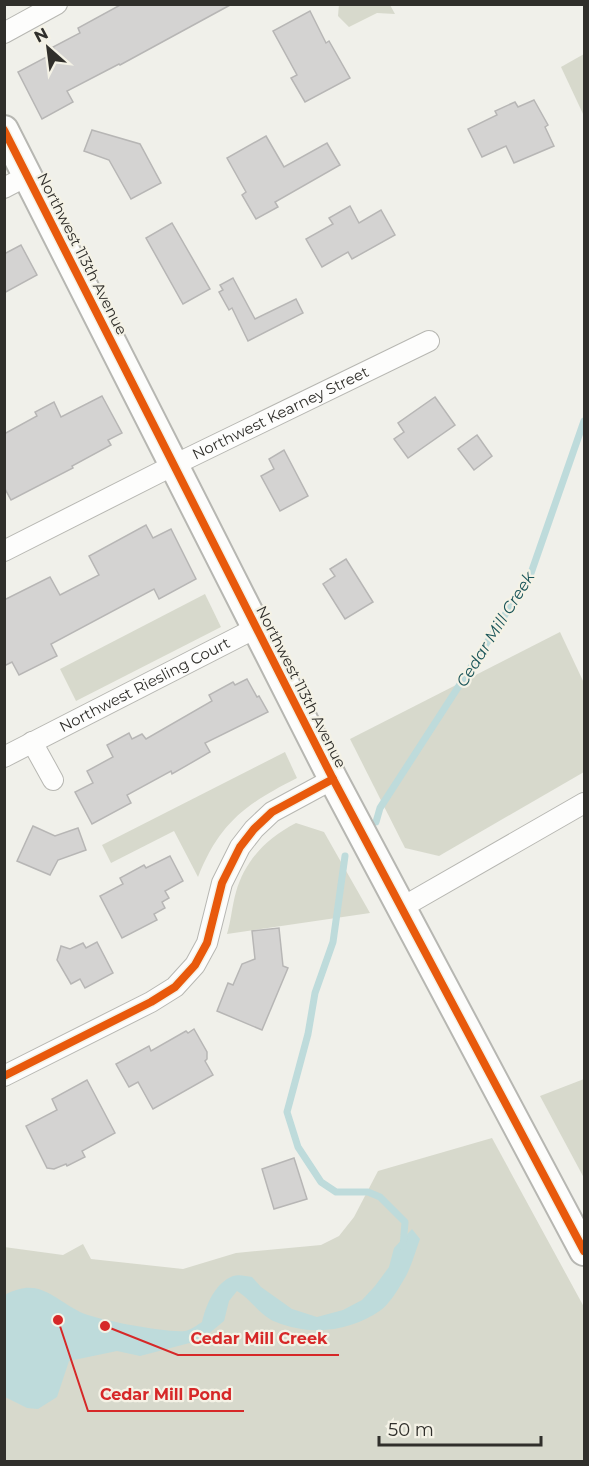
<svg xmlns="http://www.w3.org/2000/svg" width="589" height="1466" font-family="Montserrat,sans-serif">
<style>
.green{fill:#d7d9cc}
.water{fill:#bedbdb}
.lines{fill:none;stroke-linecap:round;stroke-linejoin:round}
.stream{stroke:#bedbdb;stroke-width:7}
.building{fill:#d4d3d2;stroke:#b7b6b5;stroke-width:1.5}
.street-casing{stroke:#b7b7b2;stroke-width:22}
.secondary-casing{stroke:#b7b7b2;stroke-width:32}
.street{stroke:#fdfdfc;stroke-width:20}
.secondary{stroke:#fdfdfc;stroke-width:28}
.cycleway-casing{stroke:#f4f2e6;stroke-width:11}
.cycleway{stroke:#e8590c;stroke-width:8}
.labels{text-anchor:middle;stroke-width:4.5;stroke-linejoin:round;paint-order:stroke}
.street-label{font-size:15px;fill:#302f2b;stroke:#f4f2e6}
.water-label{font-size:16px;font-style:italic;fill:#195458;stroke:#f4f2e6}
.leader{fill:none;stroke:#d62828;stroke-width:2}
.callout-dot{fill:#d62828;stroke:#f4f2e6;stroke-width:2}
.callout-label{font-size:16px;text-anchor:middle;font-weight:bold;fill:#d62828;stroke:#f4f2e6;stroke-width:4.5;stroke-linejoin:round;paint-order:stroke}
</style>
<rect width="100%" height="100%" fill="#f0f0ea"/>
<g class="green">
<path d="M339 4 390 5 395 14 377 13 349 27 338 16Z"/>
<path d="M584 54V116L561 67Z"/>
<path d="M205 594 221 627 76 701 60 669Z"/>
<path d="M560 632 584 683V772L439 856 405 848 350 739Z"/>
<path d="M285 752 297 778C246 804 220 822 198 877L174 831 111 863 102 845Z"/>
<path d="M296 823 324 832 370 913 227 934C231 921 232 906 236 892 245 860 267 838 296 823Z"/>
<path d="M584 1079V1178L540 1096Z"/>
<path d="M492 1138 584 1307V1461H5L4 1247 63 1255 83 1244 91 1259 183 1269 236 1253 321 1245 339 1236 354 1217 378 1171Z"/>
</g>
<path class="water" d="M412 1229 420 1239C415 1252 411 1269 403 1281 398 1290 389 1304 381 1310 350 1332 310 1336 276 1322 260 1316 251 1299 237 1291L229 1301 224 1321 201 1340 140 1356 117 1351 69 1361 57 1397 38 1409 27 1408 5 1397V1295C38 1277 51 1297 80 1312 97 1320 167 1333 185 1331 191 1330 197 1325 202 1322 206 1305 215 1283 233 1276 238 1274 247 1276 252 1277L261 1287 292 1309 317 1317 343 1310 362 1300 375 1286 389 1267 394 1248Z"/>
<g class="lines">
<g class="stream">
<path d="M376 822 380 808 530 576 584 421"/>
<path d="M345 856 333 942 315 993 308 1034 287 1112 298 1147 321 1182 336 1192H368L380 1197 405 1222 403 1247"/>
</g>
</g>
<g class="building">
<path d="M122 4H232L120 65 119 64 67 91 73 102 42 119 18 72 56 52 53 47 80 33 78 28Z"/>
<path d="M310 11 326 43 329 41 350 78 305 102 291 78 297 75 273 31Z"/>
<path d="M534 100 548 125 545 127 554 146 514 163 506 146 482 157 468 129 497 115 495 111 515 102 518 107Z"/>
<path d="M92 130 140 144 161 183 131 199 109 160 84 151Z"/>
<path d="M266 136 284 167 327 143 340 165 275 202 278 207 256 219 242 195 246 192 227 158Z"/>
<path d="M350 206 359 223 381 210 395 235 352 259 348 252 322 267 306 239 333 224 329 218Z"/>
<path d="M172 223 210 289 183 304 146 238Z"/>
<path d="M21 245 37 275 4 293V254Z"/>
<path d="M233 278 255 319 296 299 303 313 248 341 232 308 229 310 219 292 223 290 220 285Z"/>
<path d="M102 396 122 433 108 440 111 445 72 466 73 468 11 500 4 487V434L37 416 35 412 54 402 61 417Z"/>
<path d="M435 397 455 425 408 458 394 439 404 432 398 423Z"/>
<path d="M477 435 492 456 474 470 458 449Z"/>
<path d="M284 450 308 496 280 511 261 476 274 469 269 459Z"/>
<path d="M146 525 153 538 171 529 196 579 159 599 154 589 51 644 57 656 19 675 12 662 4 666V600L50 577 60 595 99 575 89 556Z"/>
<path d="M346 559 373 602 345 619 323 584 335 576 330 569Z"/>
<path d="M247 679 257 697 259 696 268 712 205 743 210 752 172 774 171 771 127 795 131 803 92 824 75 792 93 783 87 771 113 757 107 745 129 733 132 739 142 734 146 739 212 701 209 695 233 682 235 685Z"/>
<path d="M33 826 55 836 78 828 86 850 58 860 50 875 17 861Z"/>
<path d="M170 856 183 881 165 891 169 898 162 902 165 908 154 914 157 920 122 938 100 896 123 884 120 878 144 865 146 868Z"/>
<path d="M279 928 283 966 288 968 262 1030 217 1011 228 983 233 985 242 964 255 959 252 931Z"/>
<path d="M97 942 113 973 85 988 80 979 71 984 57 960 61 946 70 949 83 943 86 948Z"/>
<path d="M194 1029 207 1052V1059L205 1061 213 1075 153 1109 138 1082 129 1087 116 1064 149 1046 151 1051 186 1031 188 1033Z"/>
<path d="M87 1080 115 1133 82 1151 85 1157 67 1166 66 1164 54 1169 47 1168 26 1126 57 1110 52 1099Z"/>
<path d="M294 1158 307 1199 274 1209 262 1169Z"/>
</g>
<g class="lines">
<g class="street-casing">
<g id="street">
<path d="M4 33 57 4"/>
<path d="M4 188 27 176"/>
<path id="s1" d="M4 551 174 465 429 341"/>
<path d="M32 742 53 780"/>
<path id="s2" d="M4 757 256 628"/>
<path d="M401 908 584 803"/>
<path d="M4 1076 151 1002 175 987 195 965 207 943 222 883 240 847 254 829 272 812 333 779"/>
</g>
</g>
<g class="secondary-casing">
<path id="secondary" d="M4 130 333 779 584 1251"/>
</g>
<use href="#street" class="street"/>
<use href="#secondary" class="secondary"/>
<g class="cycleway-casing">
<g id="cycleway">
<path d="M4 130 333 779 584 1251"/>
<path d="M4 1076 151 1002 175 987 195 965 207 943 222 883 240 847 254 829 272 812 333 779"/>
</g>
</g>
<use href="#cycleway" class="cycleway"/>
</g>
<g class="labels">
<g class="street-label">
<text transform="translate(82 254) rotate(63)" y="5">Northwest 113th Avenue</text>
<text dy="5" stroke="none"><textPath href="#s1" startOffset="309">Northwest Kearney Street</textPath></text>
<text dy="5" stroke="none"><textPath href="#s2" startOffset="158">Northwest Riesling Court</textPath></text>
<text transform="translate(301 687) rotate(63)" y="5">Northwest 113th Avenue</text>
</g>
<g class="water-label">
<text transform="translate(495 629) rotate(-58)" y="6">Cedar Mill Creek</text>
</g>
</g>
<path class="leader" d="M105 1326L178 1355H339M58 1320L88 1411H244"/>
<g class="callout-dot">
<circle cx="105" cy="1326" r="6"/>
<circle cx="58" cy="1320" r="6"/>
</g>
<g class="callout-label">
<text x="259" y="1344">Cedar Mill Creek</text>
<text x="166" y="1400">Cedar Mill Pond</text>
</g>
<rect width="589" height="1466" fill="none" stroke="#302f2b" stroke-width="12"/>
<g transform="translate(48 48) rotate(332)" stroke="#f4f2e6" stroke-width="4.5" paint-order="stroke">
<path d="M0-4.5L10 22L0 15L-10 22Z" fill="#302f2b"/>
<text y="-9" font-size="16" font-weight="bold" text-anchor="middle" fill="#302f2b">N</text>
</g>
<path d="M379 1436v9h162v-9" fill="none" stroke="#302f2b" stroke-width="3"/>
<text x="388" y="1436" font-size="18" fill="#302f2b" stroke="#f4f2e6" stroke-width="4.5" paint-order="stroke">50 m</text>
</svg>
